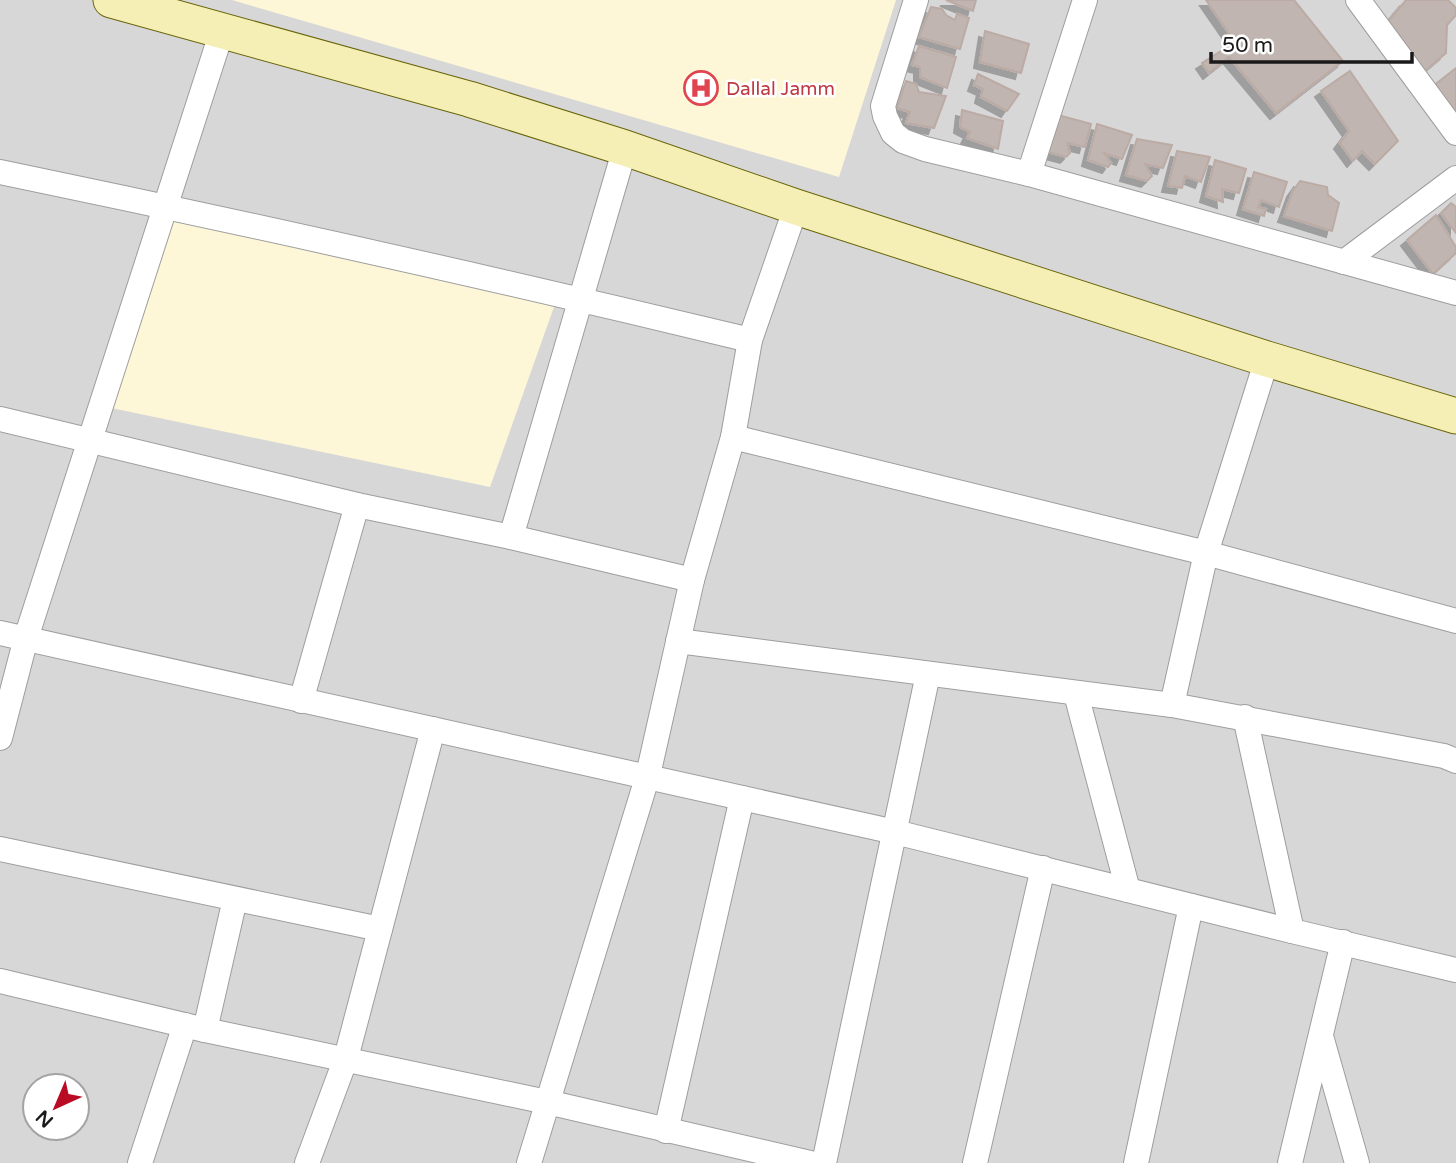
<svg xmlns="http://www.w3.org/2000/svg" width="1456" height="1163" font-family="'Varela Round',sans-serif">
<style>
.residential{fill:#d8d7d8;fill-rule:evenodd}
.education{fill:#fdf7d8}
.building{fill:#c0b5b0;stroke:#bcaba4;stroke-width:2;filter:url(#shadow)}
.lines{fill:none;stroke-linecap:round;stroke-linejoin:round}
.minor-casing{stroke:#9e9e9e;stroke-width:26}
.secondary-casing{stroke:#68650a;stroke-width:37}
.minor{stroke:#fff;stroke-width:24}
.secondary{stroke:#f5efb5;stroke-width:35}
.labels{text-anchor:middle;stroke-width:5;stroke-linejoin:round;paint-order:stroke}
.health-label{font-size:19px;fill:#be3a42;stroke:#fff;text-anchor:start}
</style>
<defs>
<filter id="shadow"><feDropShadow dx="-6" dy="6" stdDeviation="0" flood-color="#0004"/></filter>
</defs>
<rect width="100%" height="100%" fill="#ece6e0"/>
<path class="residential" d="M0 0H1456V1163H0ZM35 1086H77V1128H35Z"/>
<g class="education">
<path d="M232 0H896L839 177Z"/>
<path d="M163 217 555 304 490 487 102 406Z"/>
</g>
<g class="building">
<path d="M946 0H976L973 11Z"/>
<path d="M1206 0H1294L1343 61 1276 113 1229 57 1209 73 1202 63 1235 42Z"/>
<path d="M1406 0H1448L1456 8V15L1447 25 1446 53 1419 76 1385 25Z"/>
<path d="M931 7 942 9 946 15 955 20 957 14 969 18 960 49 919 37Z"/>
<path d="M985 31 1029 44 1021 73 980 62Z"/>
<path d="M919 46 956 57 947 88 920 77V67L912 65Z"/>
<path d="M1456 68V117L1432 87Z"/>
<path d="M1350 71 1398 141 1375 164 1362 151 1353 161 1340 143 1349 131 1321 91Z"/>
<path d="M978 74 1019 94 1007 111 981 97 983 89 974 85Z"/>
<path d="M906 81 916 84 919 92 946 96 934 128 906 123 910 112 897 108Z"/>
<path d="M962 110 1003 121 998 149 967 138 970 132 960 127Z"/>
<path d="M1058 115 1091 124 1085 147 1067 143 1070 153 1066 157 1044 151Z"/>
<path d="M1097 124 1132 135 1122 159 1104 153 1111 163 1108 167 1088 160Z"/>
<path d="M1137 139 1172 145 1163 168 1145 164 1152 176 1147 181 1126 175Z"/>
<path d="M1177 151 1210 157 1201 182 1185 176 1182 188 1168 186Z"/>
<path d="M1215 160 1246 169 1239 193 1222 189 1223 202 1206 196Z"/>
<path d="M1254 172 1287 182 1279 207 1261 200 1258 207 1266 209 1264 216 1243 209Z"/>
<path d="M1300 181 1327 187 1328 195 1339 203 1332 231 1284 216 1293 191Z"/>
<path d="M1451 203 1456 207V233L1441 213Z"/>
<path d="M1436 215 1456 247V253L1433 274 1407 240Z"/>
</g>
<g class="lines">
<g class="minor-casing">
<g id="minor">
<path d="M916 0 883 106 885 116 893 133 903 141 925 149 1029 174 1456 293"/>
<path d="M1358 0 1456 133"/>
<path d="M0 172C251 224 501 280 750 340"/>
<path d="M1029 174 1085 0"/>
<path d="M1344 262 1456 178"/>
<path d="M0 419 357 505 511 537 692 580"/>
<path d="M733 437 1206 553 1456 621"/>
<path d="M511 537 625 148"/>
<path d="M0 633 895 832 1292 931 1456 970"/>
<path d="M678 641 1172 705 1444 756 1456 761"/>
<path d="M1076 694 1128 890"/>
<path d="M301 701 357 505"/>
<path d="M1172 705 1206 553 1267 359"/>
<path d="M1245 717 1292 931"/>
<path d="M0 738 26 638 222 31"/>
<path d="M0 849 380 929"/>
<path d="M0 981 205 1030 547 1102 810 1163"/>
<path d="M205 1030 235 899"/>
<path d="M1321 1036 1357 1163"/>
<path d="M666 1131 742 798"/>
<path d="M140 1163 185 1025"/>
<path d="M307 1163 346 1058 433 729"/>
<path d="M529 1163 648 775 692 580 733 437 750 340 796 207"/>
<path d="M824 1163 928 674"/>
<path d="M975 1163 1043 868"/>
<path d="M1136 1163 1191 906"/>
<path d="M1290 1163 1343 942"/>
</g>
</g>
<g class="secondary-casing">
<path id="secondary" d="M111 0 469 99 625 148 796 207 1267 359 1456 416"/>
</g>
<use href="#minor" class="minor"/>
<use href="#secondary" class="secondary"/>
</g>
<defs>
<g id="hospital-ring" transform="scale(1.75)"><circle r="9.5" fill="#fff" stroke="#e0444e" stroke-width="1.5"/><path d="M-5-5h3v3.5h4V-5h3V5h-3V1.5h-4V5h-3Z" fill="#e0444e"/></g>
</defs>
<g fill-rule="evenodd">
<use href="#hospital-ring" x="701" y="88"/>
</g>
<g class="labels">
<g class="health-label">
<text x="726" y="95">Dallal Jamm</text>
</g>
</g>
<g transform="translate(56 1107) rotate(224)"><circle r="33" fill="#ffffff" stroke="#a3a3a3" stroke-width="2"/>
<path d="M0-5L12 26L0 18L-12 26Z" fill="#ba0b24"/>
<text y="-10" font-size="19" font-weight="bold" text-anchor="middle" fill="#1a1a1a">N</text>
</g>
<path d="M1211 52v10h201v-10" fill="none" stroke="#1a1a1a" stroke-width="3.5"/>
<text x="1222" y="52" font-size="21" fill="#1a1a1a" stroke="#ffffff" stroke-width="5" paint-order="stroke">50 m</text>
</svg>
